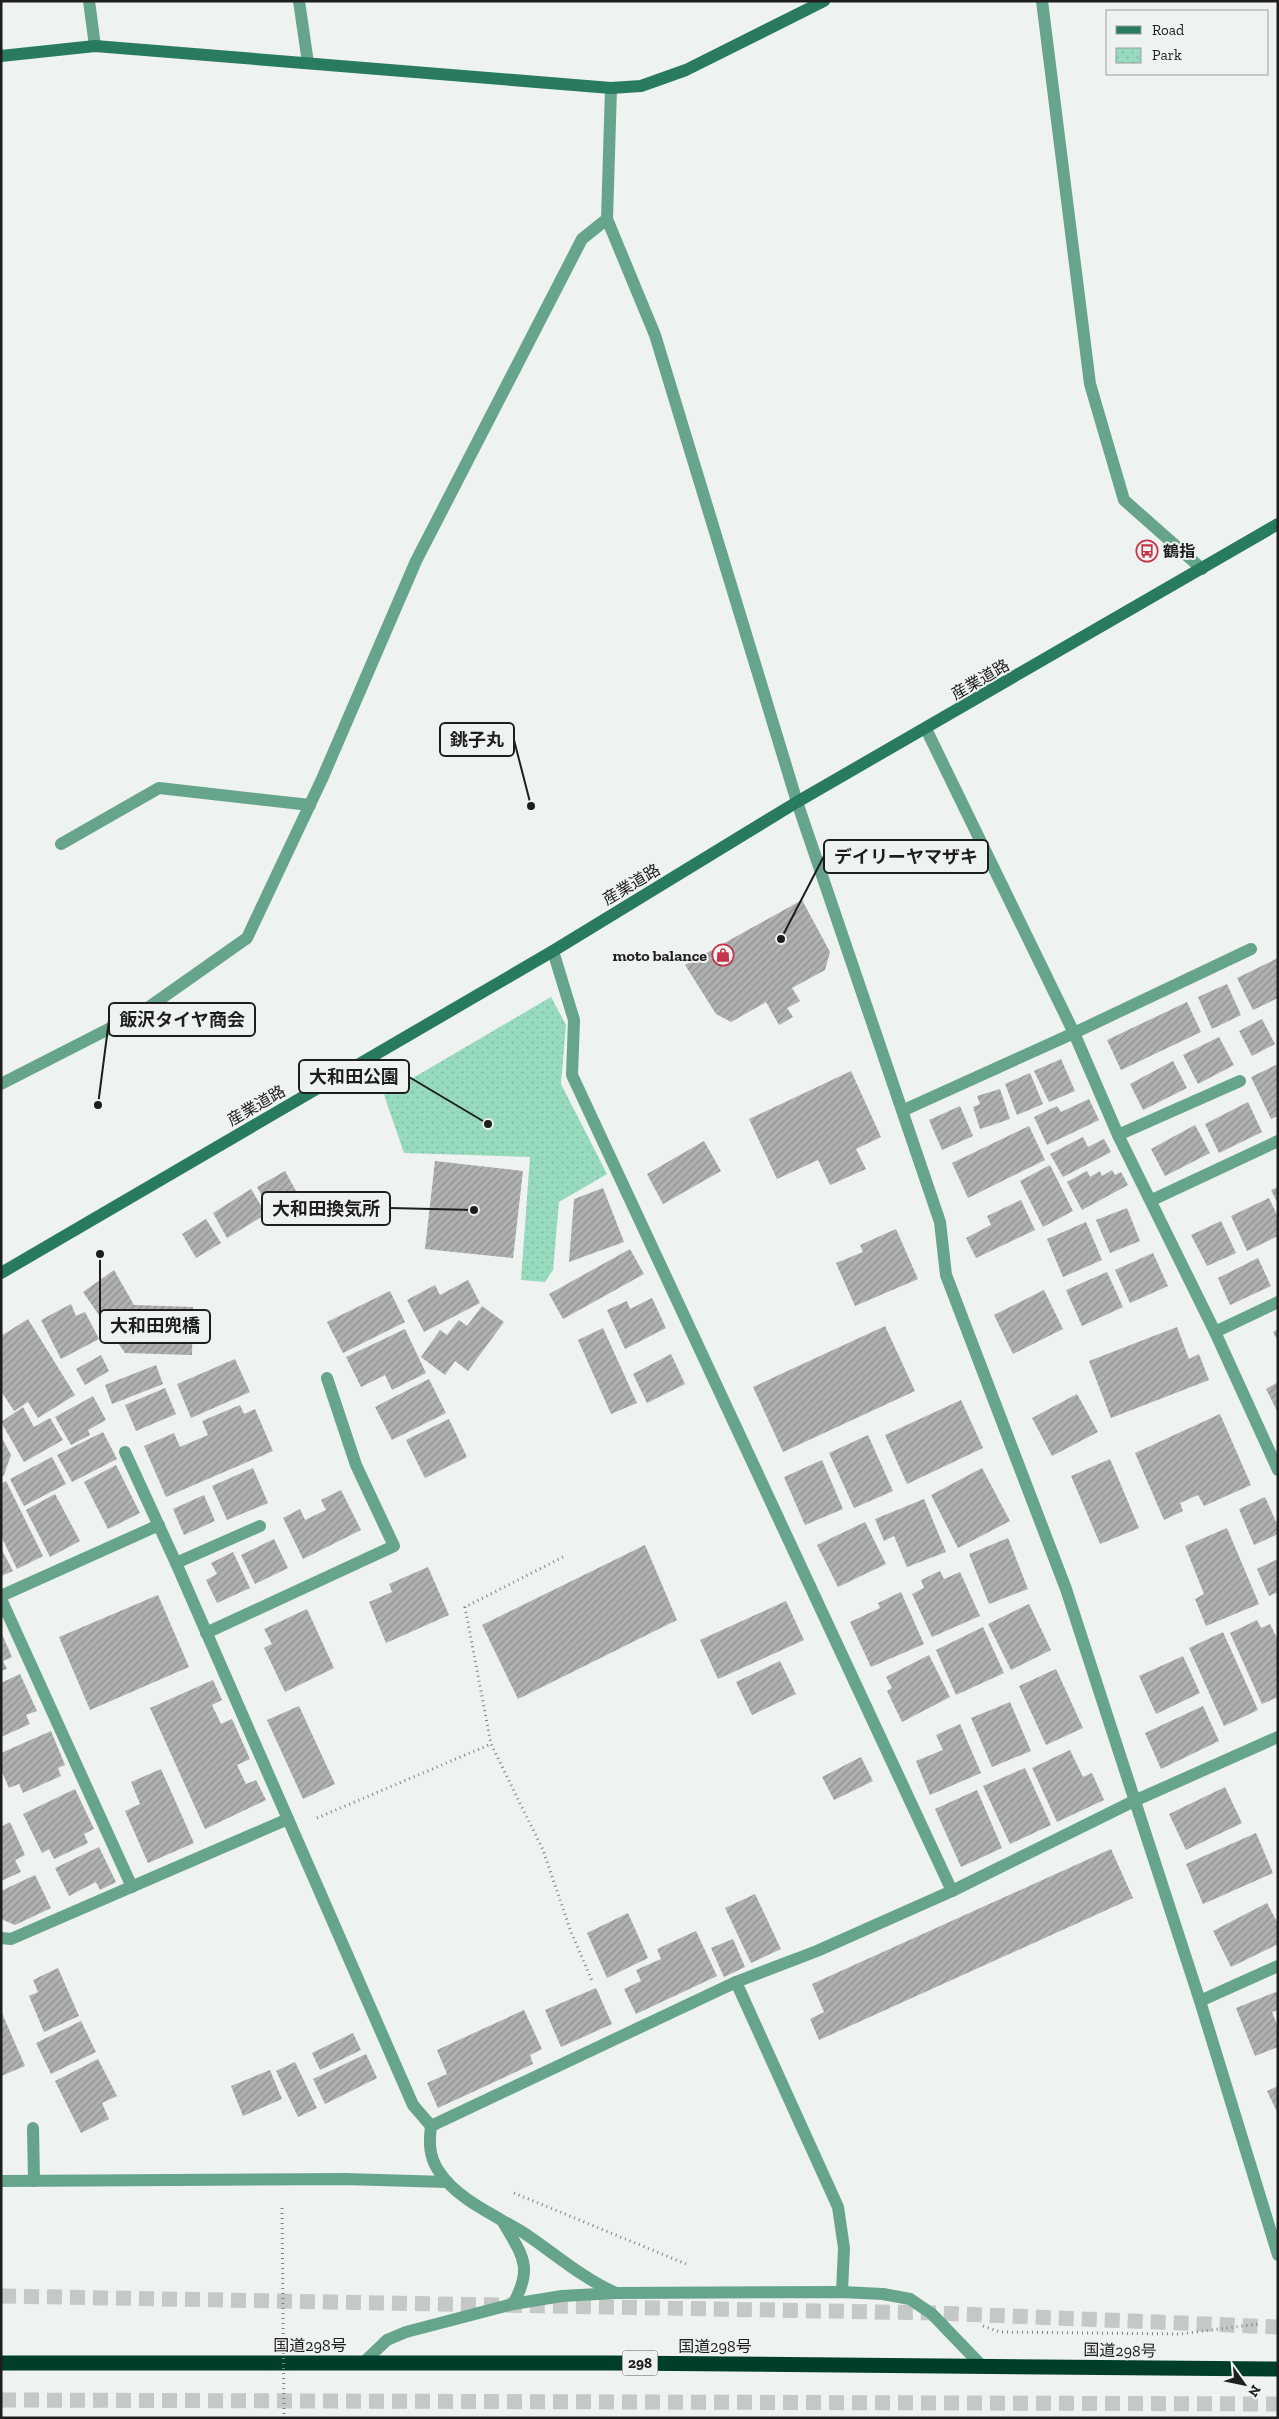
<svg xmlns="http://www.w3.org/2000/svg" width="1279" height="2419" font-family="'Zilla Slab','Noto Sans JP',serif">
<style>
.park{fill:url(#park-dots)}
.building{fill:url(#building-hatch)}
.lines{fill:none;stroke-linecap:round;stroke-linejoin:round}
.highway-tunnel{stroke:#c4c8c6;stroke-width:15;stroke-dasharray:15 8;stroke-linecap:butt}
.path{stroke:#808381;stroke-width:3;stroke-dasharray:1 4;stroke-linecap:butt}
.lane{stroke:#66a58c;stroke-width:12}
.street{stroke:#66a58c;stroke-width:12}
.secondary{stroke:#297b5f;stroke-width:12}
.highway{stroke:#003e2c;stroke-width:15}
.path-bridge{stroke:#808381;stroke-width:3;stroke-dasharray:1 4;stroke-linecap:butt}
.labels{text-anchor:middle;stroke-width:4;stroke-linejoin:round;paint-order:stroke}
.shield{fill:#eef2f0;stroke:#5c5e5d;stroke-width:1}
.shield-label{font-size:15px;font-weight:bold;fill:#1d1f1e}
.poi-label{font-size:16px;font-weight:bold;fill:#1d1f1e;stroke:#eef2f0;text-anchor:start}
.street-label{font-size:16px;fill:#1d1f1e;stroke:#eef2f0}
.leader{fill:none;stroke:#1d1f1e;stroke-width:2}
.callout-dot{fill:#1d1f1e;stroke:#eef2f0;stroke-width:2}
.callout{fill:#eef2f0;stroke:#1d1f1e;stroke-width:2}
.callout-label{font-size:18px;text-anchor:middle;font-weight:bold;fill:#1d1f1e}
</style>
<defs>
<pattern id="park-dots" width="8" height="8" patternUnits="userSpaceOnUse" patternTransform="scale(1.25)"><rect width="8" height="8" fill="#97dabe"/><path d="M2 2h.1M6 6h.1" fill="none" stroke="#82bba3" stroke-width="1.8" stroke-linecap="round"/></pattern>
<pattern id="building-hatch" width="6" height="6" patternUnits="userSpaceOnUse" patternTransform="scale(1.25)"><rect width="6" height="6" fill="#afb2b1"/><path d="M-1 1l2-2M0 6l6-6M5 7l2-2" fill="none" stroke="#8e908f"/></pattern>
</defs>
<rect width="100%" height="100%" fill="#eef2f0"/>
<path class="park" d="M551 997 566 1025 561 1084 607 1174 559 1202 553 1270 545 1282 521 1280 530 1157 404 1153 384 1095Z"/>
<g class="building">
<path d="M802 900 830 952 825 970 792 988 800 1001 787 1008 793 1017 779 1025 766 1002 731 1022 716 1014 685 965Z"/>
<path d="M1278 958V998L1253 1010 1237 978Z"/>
<path d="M1227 984 1241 1015 1212 1029 1198 997Z"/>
<path d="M1187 1002 1201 1032 1121 1070 1107 1040Z"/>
<path d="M1262 1019 1275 1044 1252 1056 1239 1031Z"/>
<path d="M1219 1037 1234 1065 1198 1084 1183 1055Z"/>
<path d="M1061 1059 1075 1091 1049 1102 1034 1071Z"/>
<path d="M1173 1061 1187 1088 1143 1110 1130 1084Z"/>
<path d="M1278 1064V1116L1271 1119 1251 1077Z"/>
<path d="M851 1071 881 1137 856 1149 866 1169 830 1185 818 1160 777 1179 749 1119Z"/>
<path d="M1030 1073 1043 1104 1017 1115 1005 1084Z"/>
<path d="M1000 1089 1010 1119 980 1129 973 1107 980 1104 977 1096Z"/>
<path d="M1089 1099 1099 1120 1047 1145 1034 1117 1057 1106 1061 1112Z"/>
<path d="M1248 1102 1262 1132 1219 1153 1205 1124Z"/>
<path d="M960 1106 973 1136 942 1150 929 1120Z"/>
<path d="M1195 1125 1210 1153 1165 1176 1151 1149Z"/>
<path d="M1029 1126 1045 1160 968 1198 952 1163Z"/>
<path d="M1083 1137 1088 1147 1104 1139 1111 1152 1063 1177 1050 1154Z"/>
<path d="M704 1141 721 1171 663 1204 647 1174Z"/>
<path d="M435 1161 523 1171 513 1258 425 1249Z"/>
<path d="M1050 1165 1073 1211 1043 1227 1020 1181Z"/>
<path d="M1112 1170 1115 1175 1121 1172 1128 1185 1082 1210 1067 1182 1087 1171 1090 1177 1100 1171 1102 1176Z"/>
<path d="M285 1171 301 1200 273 1215 257 1187Z"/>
<path d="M1278 1187V1204L1271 1190Z"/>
<path d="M603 1188 624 1242 569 1262 574 1199Z"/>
<path d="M251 1189 266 1214 227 1238 213 1213Z"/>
<path d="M1269 1198 1278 1217V1236L1247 1251 1231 1216Z"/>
<path d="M1021 1200 1035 1230 976 1258 966 1238 991 1225 987 1216Z"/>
<path d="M1127 1208 1140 1241 1110 1253 1096 1220Z"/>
<path d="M206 1219 221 1243 196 1258 182 1234Z"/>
<path d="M1221 1221 1236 1253 1207 1266 1191 1235Z"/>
<path d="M1086 1222 1102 1260 1063 1277 1047 1239Z"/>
<path d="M896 1229 918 1279 855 1306 836 1263 863 1252 860 1245Z"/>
<path d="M630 1249 644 1274 563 1319 549 1294Z"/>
<path d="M1153 1253 1168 1286 1130 1303 1115 1270Z"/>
<path d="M1258 1258 1271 1286 1230 1305 1218 1278Z"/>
<path d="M114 1270 134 1305 193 1307 192 1355 125 1353 83 1292Z"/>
<path d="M1107 1272 1123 1307 1082 1326 1066 1290Z"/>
<path d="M468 1280 480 1303 424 1332 407 1300 435 1285 440 1295Z"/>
<path d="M1044 1290 1063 1329 1013 1354 994 1315Z"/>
<path d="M390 1291 405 1322 343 1353 327 1322Z"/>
<path d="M652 1298 666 1328 625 1349 607 1310 627 1301 630 1309Z"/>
<path d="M71 1304 76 1316 85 1312 99 1339 61 1359 41 1320Z"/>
<path d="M482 1306 504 1322 468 1371 455 1361 445 1375 421 1357 440 1330 447 1335 459 1320 467 1326Z"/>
<path d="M28 1319 75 1395 38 1418 28 1402 14 1411 1 1391V1336Z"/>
<path d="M885 1326 915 1391 783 1452 753 1387Z"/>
<path d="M1177 1327 1189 1359 1199 1354 1209 1380 1111 1418 1089 1361Z"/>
<path d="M603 1328 637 1403 611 1414 578 1340Z"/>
<path d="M405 1329 426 1373 392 1390 385 1375 361 1387 346 1357Z"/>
<path d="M1278 1329V1341L1273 1332Z"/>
<path d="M671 1354 685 1384 647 1403 633 1374Z"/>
<path d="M101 1355 109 1371 85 1385 76 1369Z"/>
<path d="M235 1359 250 1392 191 1418 177 1384Z"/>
<path d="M156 1365 163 1384 112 1404 105 1385Z"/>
<path d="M429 1379 446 1413 392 1440 375 1407Z"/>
<path d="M1278 1382V1413L1266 1389Z"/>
<path d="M165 1388 176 1414 136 1431 125 1405Z"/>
<path d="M1077 1394 1098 1432 1052 1456 1032 1418Z"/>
<path d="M93 1396 106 1420 88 1430 90 1435 71 1445 55 1417Z"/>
<path d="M961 1400 983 1448 907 1484 885 1435Z"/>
<path d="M240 1405 244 1414 255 1409 273 1451 166 1497 144 1446 174 1433 180 1447 208 1435 202 1421Z"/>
<path d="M23 1407 34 1427 50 1418 63 1440 24 1462 1 1422Z"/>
<path d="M1220 1414 1251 1485 1204 1506 1198 1495 1180 1503 1183 1511 1164 1520 1135 1453Z"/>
<path d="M449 1419 467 1457 425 1478 406 1440Z"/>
<path d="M103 1432 117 1459 72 1482 57 1455Z"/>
<path d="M868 1435 893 1491 854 1508 829 1453Z"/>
<path d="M1 1436 11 1455 4 1475 1 1477Z"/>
<path d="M52 1457 66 1484 24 1506 10 1479Z"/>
<path d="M1110 1459 1139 1528 1100 1544 1071 1476Z"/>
<path d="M822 1460 843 1509 805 1525 784 1477Z"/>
<path d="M116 1465 140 1513 108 1529 84 1482Z"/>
<path d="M253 1468 268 1503 227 1520 212 1486Z"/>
<path d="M982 1468 1010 1521 958 1548 931 1495Z"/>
<path d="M6 1481 43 1556 17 1569 1 1536V1484Z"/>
<path d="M341 1490 361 1530 303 1559 283 1518 300 1509 305 1520 326 1510 321 1500Z"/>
<path d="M55 1494 80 1541 50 1557 26 1510Z"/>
<path d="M204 1495 215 1521 184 1535 173 1509Z"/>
<path d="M1265 1497 1278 1526V1534L1254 1545 1239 1509Z"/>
<path d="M924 1499 946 1552 907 1567 894 1536 884 1541 875 1519Z"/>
<path d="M865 1522 886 1564 838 1587 817 1545Z"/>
<path d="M1227 1528 1259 1604 1206 1626 1195 1599 1204 1594 1185 1546Z"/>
<path d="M1008 1538 1028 1589 989 1604 969 1554Z"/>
<path d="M274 1539 288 1568 255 1584 241 1555Z"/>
<path d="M645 1545 677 1620 518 1699 482 1625Z"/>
<path d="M1 1548 13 1571 1 1576Z"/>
<path d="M233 1552 250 1588 217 1603 206 1580 217 1574 211 1563Z"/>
<path d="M1278 1559V1592L1269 1596 1257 1569Z"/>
<path d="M428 1567 449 1615 386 1643 369 1602 392 1592 389 1584Z"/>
<path d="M940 1571 944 1579 960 1572 980 1616 932 1637 912 1594 924 1588 921 1580Z"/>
<path d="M901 1592 924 1644 871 1667 850 1622 880 1608 878 1603Z"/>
<path d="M158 1595 189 1667 90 1710 59 1637Z"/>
<path d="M786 1601 804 1640 718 1679 700 1640Z"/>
<path d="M1029 1604 1051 1650 1011 1670 988 1624Z"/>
<path d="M307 1609 334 1668 285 1692 264 1648 272 1644 264 1629Z"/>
<path d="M1257 1620 1261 1628 1270 1624 1278 1640V1697L1262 1704 1230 1633Z"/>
<path d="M983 1627 1004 1673 956 1695 936 1650Z"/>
<path d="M1 1632 12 1657 3 1661 7 1669 1 1671Z"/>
<path d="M1223 1632 1258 1710 1224 1726 1189 1648Z"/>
<path d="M929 1655 950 1697 902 1722 887 1691 892 1688 886 1677Z"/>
<path d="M1183 1656 1200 1693 1156 1714 1139 1676Z"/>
<path d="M780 1661 796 1694 752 1715 736 1682Z"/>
<path d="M1056 1669 1083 1728 1046 1745 1019 1686Z"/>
<path d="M20 1674 37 1711 26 1715 30 1724 1 1737V1683Z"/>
<path d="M213 1680 222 1700 212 1705 221 1724 232 1719 250 1759 237 1765 246 1784 256 1780 266 1800 205 1829 150 1708Z"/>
<path d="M1010 1702 1031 1751 992 1767 971 1718Z"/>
<path d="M299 1706 335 1784 303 1799 267 1720Z"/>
<path d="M1203 1706 1219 1741 1161 1769 1145 1733Z"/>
<path d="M960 1724 981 1773 930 1795 916 1761 943 1750 936 1735Z"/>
<path d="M51 1731 65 1765 58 1768 61 1776 23 1793 19 1784 9 1788 1 1770V1753Z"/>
<path d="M1070 1750 1083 1777 1092 1773 1104 1800 1057 1822 1032 1768Z"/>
<path d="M861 1757 873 1781 834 1800 822 1777Z"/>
<path d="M1025 1768 1051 1825 1010 1844 983 1786Z"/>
<path d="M161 1769 194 1843 148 1863 125 1811 140 1804 131 1782Z"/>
<path d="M1225 1787 1242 1823 1186 1850 1169 1814Z"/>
<path d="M75 1789 94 1829 84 1834 88 1843 54 1859 49 1849 42 1853 23 1814Z"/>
<path d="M977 1790 1002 1848 961 1867 935 1809Z"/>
<path d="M10 1822 25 1855 15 1860 21 1872 1 1881V1827Z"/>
<path d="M1256 1833 1273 1873 1203 1904 1186 1864Z"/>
<path d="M99 1847 116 1882 100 1890 96 1882 69 1896 55 1868Z"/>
<path d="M1111 1849 1133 1898 819 2040 810 2019 824 2012 812 1984Z"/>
<path d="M35 1875 51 1908 15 1925 1 1919V1891Z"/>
<path d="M755 1894 781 1949 751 1963 725 1908Z"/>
<path d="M1267 1903 1278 1924V1944L1231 1967 1213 1931Z"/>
<path d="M628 1913 648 1958 607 1978 587 1933Z"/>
<path d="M696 1931 717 1976 636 2014 624 1989 641 1981 636 1970 661 1959 657 1949Z"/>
<path d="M733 1939 745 1967 724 1977 711 1948Z"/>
<path d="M58 1968 79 2016 44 2032 29 1996 38 1992 33 1980Z"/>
<path d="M596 1988 612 2024 561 2047 545 2010Z"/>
<path d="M1278 1991V2010L1272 2012 1278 2027V2047L1255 2056 1236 2008Z"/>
<path d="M524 2010 542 2049 530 2055 533 2064 438 2108 427 2083 447 2074 437 2050Z"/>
<path d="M1 2011 25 2066 1 2076Z"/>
<path d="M81 2021 96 2052 51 2074 36 2043Z"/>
<path d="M353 2033 361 2050 320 2070 312 2053Z"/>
<path d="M366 2054 377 2078 325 2104 313 2079Z"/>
<path d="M98 2059 117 2096 102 2103 109 2119 81 2133 55 2081Z"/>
<path d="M295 2062 317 2108 298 2117 276 2071Z"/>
<path d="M270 2070 282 2099 243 2116 231 2086Z"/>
<path d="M1278 2086V2114L1267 2091Z"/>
</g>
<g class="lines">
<g class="highway-tunnel">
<path d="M1 2296 936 2313 1278 2327"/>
<path d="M1 2400 1278 2404"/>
</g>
<g class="path">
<path d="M563 1557 465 1607 491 1744 543 1850 571 1932 593 1983"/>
<path d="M317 1818 491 1744"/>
<path d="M514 2193 686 2264"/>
<path d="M983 2326 1000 2332 1180 2334 1259 2324"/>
</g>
<g class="lane">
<path d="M61 844 159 788 310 805"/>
<path d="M33 2128 34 2181"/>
</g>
<g class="street">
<path d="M89 1 95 46"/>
<path d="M299 1 308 63"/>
<path d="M1042 1 1090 384 1124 500 1202 569"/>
<path d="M611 88 607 219 655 335 797 802 940 1222 946 1275 1066 1589 1200 2001 1278 2255"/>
<path d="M926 729 1074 1033 1118 1135 1215 1332 1278 1470"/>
<path d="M553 951 574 1020 572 1075 952 1891"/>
<path d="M1 1084 142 1012 247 938 322 779 416 561 582 239 607 219"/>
<path d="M904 1110 1074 1033 1251 949"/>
<path d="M1118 1135 1240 1081"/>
<path d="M1152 1200 1278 1141"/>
<path d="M1215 1332 1278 1302"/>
<path d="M125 1452 176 1563 413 2105 431 2126C429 2142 429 2156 438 2170 457 2200 495 2215 524 2233 554 2253 582 2278 616 2293"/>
<path d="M176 1563 260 1526"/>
<path d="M1 1596 159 1525"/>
<path d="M1 1599 132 1887"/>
<path d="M206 1633 394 1546 356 1465 327 1378"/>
<path d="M1 1938 11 1939 288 1819"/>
<path d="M736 1982 838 2207 844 2248 842 2292"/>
<path d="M1200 2001 1278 1966"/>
<path d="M431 2126 736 1982 817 1951 952 1891 1134 1801 1278 1737"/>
<path d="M1 2181 345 2179 447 2182"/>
<path d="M503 2222C522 2255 534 2267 513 2304"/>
<path d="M363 2363 387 2340 406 2332 513 2304 562 2296 616 2293 842 2292 883 2294 910 2299 932 2314 981 2365"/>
</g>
<g class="secondary">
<path d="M1 56 95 46 611 88 641 86 686 70 824 1"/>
<path d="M1 1273 553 951 797 802 1278 524"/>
</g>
<path class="highway" d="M1 2363H613L1278 2369"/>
<path class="path-bridge" d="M282 2208 284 2418"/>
</g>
<defs>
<g id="bus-ring" transform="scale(1.125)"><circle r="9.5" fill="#eef2f0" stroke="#c4344a" stroke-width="1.5"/><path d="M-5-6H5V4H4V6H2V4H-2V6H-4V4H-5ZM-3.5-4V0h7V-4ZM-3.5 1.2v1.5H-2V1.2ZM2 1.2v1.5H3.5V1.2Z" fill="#c4344a"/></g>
<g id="shop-ring" transform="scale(1.125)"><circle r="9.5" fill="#eef2f0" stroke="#c4344a" stroke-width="1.5"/><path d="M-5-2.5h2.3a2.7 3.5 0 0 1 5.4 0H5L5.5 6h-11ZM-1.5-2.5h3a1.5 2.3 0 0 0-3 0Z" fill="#c4344a"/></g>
</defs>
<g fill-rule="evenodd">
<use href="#bus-ring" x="1147" y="551"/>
<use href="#shop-ring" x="723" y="955"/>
</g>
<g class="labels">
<rect class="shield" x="622.5" y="2350.5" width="35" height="25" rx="4"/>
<g class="shield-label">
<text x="640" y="2368">298</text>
</g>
<g class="poi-label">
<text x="1163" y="557">鶴指</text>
<text x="707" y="961" text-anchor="end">moto balance</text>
</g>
<g class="street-label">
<text transform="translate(980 679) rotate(-30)" y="6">産業道路</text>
<text transform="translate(631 884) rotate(-31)" y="6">産業道路</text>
<text transform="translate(256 1105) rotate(-30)" y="6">産業道路</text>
<text x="310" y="2351">国道298号</text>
<text x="715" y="2352">国道298号</text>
<text transform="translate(1120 2350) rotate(1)" y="6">国道298号</text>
</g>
</g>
<path class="leader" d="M531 806L514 740M781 939L824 856M98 1105L109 1020M488 1124L409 1077M474 1210L390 1208M100 1254L100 1326"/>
<g class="callout-dot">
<circle cx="531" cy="806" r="5"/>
<circle cx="781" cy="939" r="5"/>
<circle cx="98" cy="1105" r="5"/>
<circle cx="488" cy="1124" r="5"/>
<circle cx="474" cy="1210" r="5"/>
<circle cx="100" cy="1254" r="5"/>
</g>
<g class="callout">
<rect x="440" y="723" width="74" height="33" rx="5"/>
<rect x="824" y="840" width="164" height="33" rx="5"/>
<rect x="109" y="1003" width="146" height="33" rx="5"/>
<rect x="299" y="1060" width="110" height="33" rx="5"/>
<rect x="262" y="1192" width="128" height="33" rx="5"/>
<rect x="100" y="1310" width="110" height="33" rx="5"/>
</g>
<g class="callout-label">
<text x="477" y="746">銚子丸</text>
<text x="906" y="863">デイリーヤマザキ</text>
<text x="182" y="1026">飯沢タイヤ商会</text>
<text x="354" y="1083">大和田公園</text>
<text x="326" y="1215">大和田換気所</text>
<text x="155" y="1332">大和田兜橋</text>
</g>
<rect width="1279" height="2419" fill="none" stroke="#1d1f1e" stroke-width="5"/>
<rect x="1106" y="10" width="162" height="65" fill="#eef2f0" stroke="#9a9e9c"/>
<rect x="1116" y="26" width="25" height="8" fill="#297b5f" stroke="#9a9e9c"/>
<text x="1152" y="35" font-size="15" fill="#1d1f1e">Road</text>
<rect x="1116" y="48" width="25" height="15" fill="url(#park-dots)" stroke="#9a9e9c"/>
<text x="1152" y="60" font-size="15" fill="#1d1f1e">Park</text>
<g transform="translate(1244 2384) rotate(123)" stroke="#eef2f0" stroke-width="4" paint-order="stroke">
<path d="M0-4L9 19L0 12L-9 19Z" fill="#1d1f1e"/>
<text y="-8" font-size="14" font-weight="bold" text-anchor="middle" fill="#1d1f1e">N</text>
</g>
</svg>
